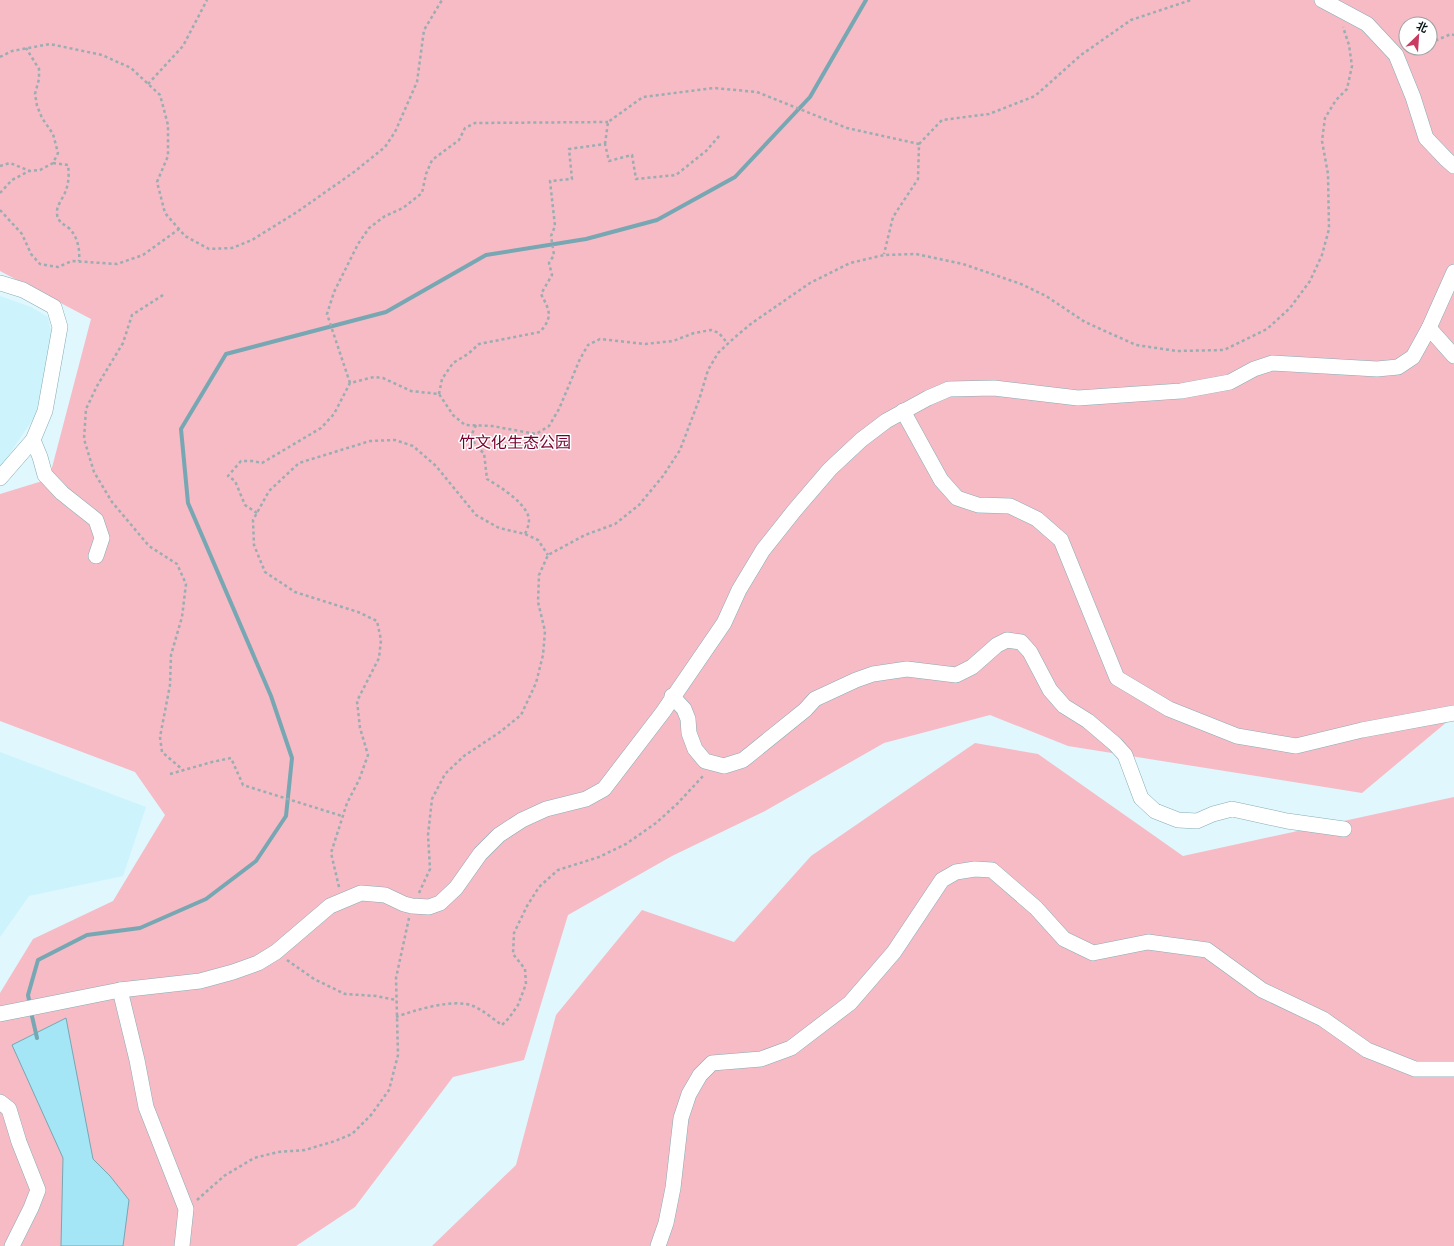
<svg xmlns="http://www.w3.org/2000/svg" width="1454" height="1246" font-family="'Alegreya Sans','Noto Sans SC',sans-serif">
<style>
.built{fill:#cdf3fc}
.green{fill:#f6bbc5;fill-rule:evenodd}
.water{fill:#a5e6f6;stroke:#76a7b3}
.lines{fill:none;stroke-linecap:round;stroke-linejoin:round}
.stream{stroke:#76a7b3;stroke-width:4}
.minor-casing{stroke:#88acb5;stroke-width:16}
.path{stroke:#99adb2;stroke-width:2.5;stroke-dasharray:3 3;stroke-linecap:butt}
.minor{stroke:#fff;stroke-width:15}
.labels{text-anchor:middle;stroke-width:3;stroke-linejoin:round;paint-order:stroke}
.park-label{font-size:16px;fill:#75002e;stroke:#fff}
</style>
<rect width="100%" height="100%" fill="#e0f7fd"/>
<g class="built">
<path d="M0 296 31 307 48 317 53 341 35 416 0 468Z"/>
<path d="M0 752 146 807 123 876 29 896 0 937Z"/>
</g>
<g class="green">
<path d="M0 0H1454V716L1362 793 1068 746 990 715 884 743 765 811 672 856 568 915 524 1060 453 1077 355 1207 296 1246H0V993L33 939 113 901 165 815 135 772 0 721V494L49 479 91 319 0 271ZM1406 24H1430V48H1406Z"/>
<path d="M975 743 1038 754 1183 856 1454 797V1246H432L516 1165 556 1015 642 910 734 942 811 856Z"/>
</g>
<path class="water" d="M66 1018 93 1159 110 1176 129 1200 123 1246H61L63 1158 12 1045Z"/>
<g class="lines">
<g class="stream">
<path d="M30 1005 28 995 38 960 87 935 140 928 206 899 256 861 286 816 292 758 271 696 188 503 181 429 226 354 386 312 486 255 586 239 657 220 735 177 810 97 866 0"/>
<path d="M31 1012 37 1038"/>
</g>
<g class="minor-casing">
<g id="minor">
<path d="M1322 0 1367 24 1396 55 1413 97 1426 138 1446 159 1454 166"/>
<path d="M0 283 23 290 54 307 60 327 45 411 33 440 0 478"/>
<path d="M1429 328 1454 356"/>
<path d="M903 411 941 480 957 498 978 505 1010 506 1037 519 1061 540 1117 678 1169 709 1237 736 1296 746 1362 730 1454 713"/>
<path d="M33 440 40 457 45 475 62 493 96 520 102 538 96 556"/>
<path d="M672 696 684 709 688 719 689 733 695 749 705 761 724 766 743 760 805 710 815 699 856 680 873 674 907 669 956 675 972 667 997 645 1007 640 1021 642 1030 652 1050 690 1064 706 1088 721 1115 744 1125 755 1141 798 1155 811 1178 820 1197 821 1213 814 1232 809 1287 821 1344 829"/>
<path d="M120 990 137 1060 146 1107 186 1209 182 1246"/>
<path d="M0 1014 120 990 200 981 233 972 258 963 276 952 330 906 361 893 385 895 404 904 412 906 429 907 440 903 456 888 480 854 499 835 522 820 546 809 586 799 604 789 663 712 724 623 739 590 763 550 794 511 830 469 861 440 886 421 928 398 949 389 994 388 1078 398 1181 391 1230 382 1254 369 1272 363 1377 369 1398 367 1413 357 1429 328 1454 272"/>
<path d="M0 1102 9 1109 19 1142 38 1190 31 1208 12 1246"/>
<path d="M658 1246 666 1223 673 1188 681 1118 689 1094 700 1075 712 1063 761 1059 791 1048 850 1003 894 952 942 880 956 872 975 869 992 870 1036 908 1064 939 1093 953 1148 942 1207 950 1262 990 1323 1019 1367 1050 1415 1069H1454"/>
</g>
</g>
<g class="path">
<path d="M1430 43 1451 34 1454 35"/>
<path d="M1408 51 1417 48"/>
<path d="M0 57 12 51 50 44 102 55 131 68 160 95 163 106 168 125V156L157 182 165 213 185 236 209 249 232 248 252 240 297 212 354 172 385 147 395 132 417 82 424 30 442 0"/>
<path d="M148 84 183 46 207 0"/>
<path d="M605 144 608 122 643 97 714 88 757 92 847 128 919 144 918 179 893 217 884 254"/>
<path d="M919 144 942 120 989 114 1035 96 1081 55 1131 20 1191 0"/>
<path d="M53 163 68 165C69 173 69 182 66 190 64 197 56 206 57 213 57 222 64 224 70 229 78 238 80 250 79 261"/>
<path d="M0 166 10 163 30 171 40 170 53 163 58 153 53 134 42 118 37 106 35 94 39 79V69L26 48"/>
<path d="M0 193 12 180 29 171"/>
<path d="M0 210 22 234 31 254 40 264 58 267 72 261 117 264 143 255 179 229"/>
<path d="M163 295 132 315 123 343 97 386 86 409 84 439 94 472 112 502 149 546 177 564 186 584 182 617 171 655 170 685 160 737 162 752 183 770"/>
<path d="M350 383 327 314 334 292 358 244 369 228 385 216 403 208 422 193 426 174 432 160 459 140 465 128 475 123 608 122"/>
<path d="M439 394 442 379 453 363 468 354 479 344 540 332C553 317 550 311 541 294L552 275 549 263 554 255 551 236 555 226 550 181 572 179 569 149 605 144 609 161 632 155 636 179 676 175 706 151 720 135"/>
<path d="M476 425 471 436 477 448 484 453 487 479C499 486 521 500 527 513 531 520 528 528 525 534"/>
<path d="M257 513 245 505 235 481 228 476 241 461H252L262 463 321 428 334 414 350 383 374 377 383 378 411 391 439 394 453 415 465 425 492 426 536 434 549 426 559 409 580 359 588 345 600 339 645 344 673 341 694 333 711 330 719 333 728 344"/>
<path d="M170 774 212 762 231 758 243 785 342 816"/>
<path d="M339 887 331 853 347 803 359 780 368 755 360 728 357 701 379 658 381 640 377 621 358 612 295 592 265 572 254 545 253 520 269 491 299 463 370 441 395 440 413 446 436 466 476 515 499 528 525 534 538 540 548 555"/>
<path d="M419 893 430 869 428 835 432 799 445 774 464 756 500 732 521 715 536 683 543 655 545 631 538 602 539 575 548 555 585 535 615 524 639 505 663 476 680 450 699 400 708 370 718 353 734 338 752 323 810 283 850 263 884 255 916 254 963 264 1021 284 1046 296 1085 322 1136 345 1177 351 1224 350 1267 329 1290 308 1310 281 1322 255 1329 229 1328 174 1322 141 1325 118 1336 100 1347 89 1352 66 1349 45 1343 27"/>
<path d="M287 960 314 979 345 994 376 996 396 1000"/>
<path d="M396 1017C415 1010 454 998 473 1006 483 1010 493 1019 502 1025L509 1018 518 1005 526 984 525 969 513 954 514 933 527 906 539 887 558 870 599 857 626 844 656 823 677 804 704 775"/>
<path d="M197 1200 224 1176 254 1158 278 1152 305 1150 335 1141 352 1134 371 1115 389 1090 398 1055 396 978 409 918"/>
</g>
<use href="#minor" class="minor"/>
</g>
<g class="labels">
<g class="park-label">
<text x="515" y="448">竹文化生态公园</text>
</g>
</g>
<g transform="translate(1418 36) rotate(25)"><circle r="19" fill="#ffffff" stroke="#9ca1a3"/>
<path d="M0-3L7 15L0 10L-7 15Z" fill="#c93b63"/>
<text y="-6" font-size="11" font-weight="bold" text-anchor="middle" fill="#071518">北</text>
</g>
</svg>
